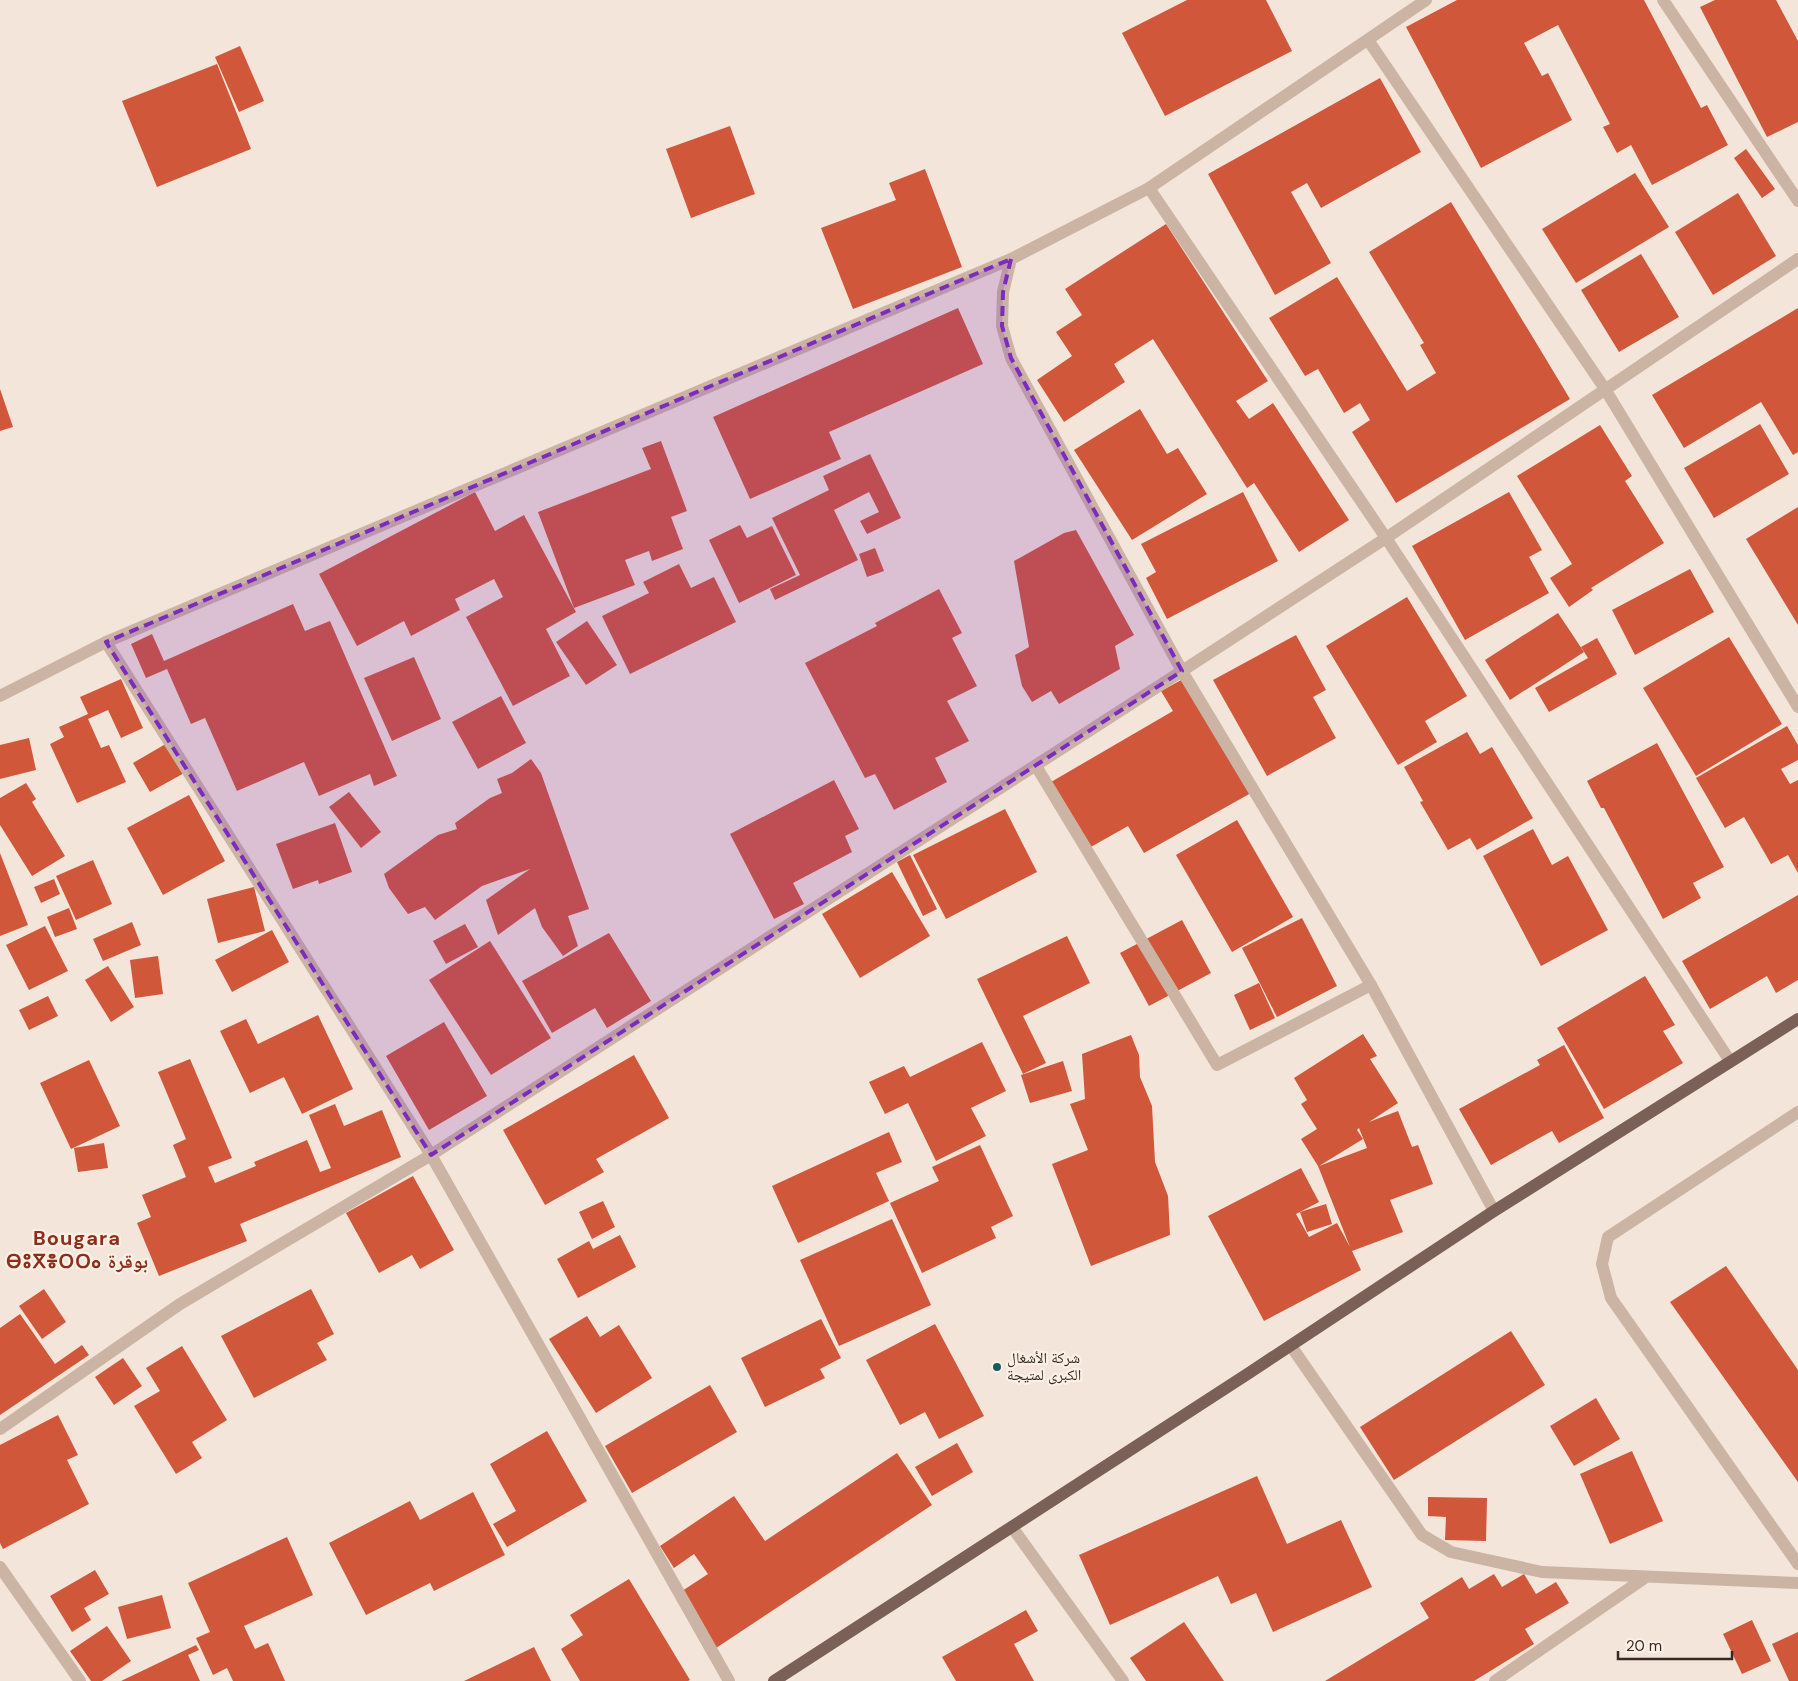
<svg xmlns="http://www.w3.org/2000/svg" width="1798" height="1681" font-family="'DM Sans','Noto Naskh Arabic','Noto Sans Tifinagh',sans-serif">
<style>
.building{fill:#d0573a;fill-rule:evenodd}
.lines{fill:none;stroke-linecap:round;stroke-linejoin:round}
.street{stroke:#ccb4a4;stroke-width:12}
.primary{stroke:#7a6056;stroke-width:12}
.marked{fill:#7b2cbf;fill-opacity:0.2;stroke:#7b2cbf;stroke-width:4;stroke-dasharray:10 6;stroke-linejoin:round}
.poi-dot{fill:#185b5c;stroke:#fbf0e5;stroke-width:2}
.labels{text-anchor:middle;stroke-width:4.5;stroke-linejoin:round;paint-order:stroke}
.poi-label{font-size:15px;fill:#372a26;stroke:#fbf0e5;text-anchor:start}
.district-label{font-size:20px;font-weight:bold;letter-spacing:1px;fill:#8c2e19;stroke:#fbf0e5}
</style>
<rect width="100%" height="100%" fill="#f3e5d9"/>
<g class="building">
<path d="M1187 0H1266L1292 51 1165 116 1122 33Z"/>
<path d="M1457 0H1644L1701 108 1707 105 1728 145 1652 185 1631 145 1617 153 1603 127 1610 124 1558 25 1524 43 1542 76 1548 73 1572 120 1481 168 1406 27Z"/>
<path d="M1715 0H1776L1798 41V122L1767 137 1700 7Z"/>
<path d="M240 46 264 101 239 112 215 57Z"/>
<path d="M217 64 251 149 157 187 122 101Z"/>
<path d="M1380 78 1421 152 1321 208 1307 183 1291 192 1331 263 1275 295 1208 174Z"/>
<path d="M730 126 755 194 691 218 666 149Z"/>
<path d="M1746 149 1775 189 1762 198 1734 158Z"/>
<path d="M925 169 962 267 853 309 821 228 896 200 889 183Z"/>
<path d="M1635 173 1669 227 1576 283 1542 229Z"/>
<path d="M1738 193 1776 256 1713 295 1675 232Z"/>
<path d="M1451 202 1570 399 1396 503 1352 432 1370 420 1360 403 1344 413 1318 369 1305 376 1269 318 1337 277 1407 391 1436 373 1420 345 1424 343 1369 252Z"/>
<path d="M1166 224 1268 381 1236 401 1249 419 1273 403 1349 520 1299 552 1254 483 1247 488 1153 339 1114 364 1125 382 1064 422 1037 380 1072 356 1056 332 1082 315 1065 289Z"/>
<path d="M1641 254 1679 317 1619 352 1581 290Z"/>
<path d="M958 308 983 364 829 432 841 459 750 499 713 417Z"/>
<path d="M1798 308V452L1793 455 1761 402 1684 448 1652 395Z"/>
<path d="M0 389 13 427 0 431Z"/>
<path d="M1140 409 1167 454 1178 448 1207 494 1132 540 1074 450Z"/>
<path d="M1760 424 1789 474 1714 518 1684 468Z"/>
<path d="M1600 425 1632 476 1625 481 1664 543 1591 588 1593 590 1569 607 1550 578 1572 564 1517 476Z"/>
<path d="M661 441 687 511 671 517 683 549 652 561 649 551 625 560 635 585 574 608 538 512 651 469 642 448Z"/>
<path d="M870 454 901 518 867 534 860 521 879 512 869 492 834 510 858 560 775 600 770 589 800 575 772 518 829 490 823 476Z"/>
<path d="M475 492 495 531 524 515 576 612 546 629 570 676 513 706 466 617 503 597 494 579 455 599 460 610 411 636 404 621 357 646 319 574Z"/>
<path d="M1243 492 1278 561 1167 619 1146 578 1156 572 1141 544Z"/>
<path d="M1509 492 1542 550 1529 557 1549 593 1465 640 1412 546Z"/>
<path d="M1798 507V625L1746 539Z"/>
<path d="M740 525 747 538 772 526 796 575 739 603 709 540Z"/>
<path d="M1076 530 1134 635 1115 646 1120 669 1059 704 1051 691 1032 702 1022 686 1015 655 1029 647 1014 561 1064 533Z"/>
<path d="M875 548 884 571 867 577 859 554Z"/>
<path d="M679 564 691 588 714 577 736 622 630 674 602 616 649 593 643 582Z"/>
<path d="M1690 569 1714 612 1635 655 1612 610Z"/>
<path d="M939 589 962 633 952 638 977 686 947 701 969 741 935 758 947 782 894 810 875 774 865 778 805 663 877 626 875 623Z"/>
<path d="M1407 597 1467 696 1425 721 1437 742 1398 765 1326 646Z"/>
<path d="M293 604 305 631 330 621 397 776 374 786 370 774 319 796 304 762 237 791 205 718 191 724 167 669 146 678 131 644 152 634 164 661Z"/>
<path d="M1558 613 1584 652 1510 700 1485 660Z"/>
<path d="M587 621 617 665 586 685 556 642Z"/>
<path d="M1296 635 1326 690 1313 697 1336 738 1267 776 1213 680Z"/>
<path d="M1729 637 1782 724 1696 776 1643 688Z"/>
<path d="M1597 638 1617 674 1549 712 1535 688 1588 658 1581 647Z"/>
<path d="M414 657 441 719 392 741 364 678Z"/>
<path d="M1185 678 1251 793 1144 853 1128 826 1089 848 1051 782 1173 711 1161 691Z"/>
<path d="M121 679 143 728 121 738 108 710 88 719 101 748 109 745 126 782 77 803 50 744 64 737 59 727 88 714 80 697Z"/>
<path d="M501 696 526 743 478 769 452 722Z"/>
<path d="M1787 726 1798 745V760L1781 769 1790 784 1798 780V873L1788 855 1771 864 1744 817 1725 828 1696 778Z"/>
<path d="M1467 732 1480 754 1492 747 1533 818 1477 850 1470 838 1448 850 1420 802 1423 801 1404 767Z"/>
<path d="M29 738 36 770 0 779V745Z"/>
<path d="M169 742 186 772 150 792 133 763Z"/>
<path d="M1657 743 1724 867 1693 883 1701 898 1663 919 1604 808H1601L1587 781Z"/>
<path d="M531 759 541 773 589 909 568 916 578 946 563 956 542 927 535 908 498 935 486 900 530 869 482 886 435 920 425 907 408 914 389 888 384 874 438 835 457 829 455 823 490 798 502 793 497 779 512 773Z"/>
<path d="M834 780 859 829 845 836 852 852 793 883 804 904 774 919 730 834Z"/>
<path d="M26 783 36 799 32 802 65 856 32 876 0 825V798Z"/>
<path d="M349 792 381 832 361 848 329 807Z"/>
<path d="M189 795 225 861 163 895 127 828Z"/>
<path d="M1005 809 1037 872 946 919 913 855Z"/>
<path d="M1237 820 1293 917 1232 952 1176 855Z"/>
<path d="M335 823 352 872 319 884 318 880 293 889 276 844Z"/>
<path d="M1533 829 1552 865 1568 856 1608 930 1541 966 1483 856Z"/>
<path d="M0 853 28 925 0 936Z"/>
<path d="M910 855 937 909 923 916 897 862Z"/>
<path d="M93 860 112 904 76 920 56 876Z"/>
<path d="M892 872 930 936 860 978 822 914Z"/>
<path d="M54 879 60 894 41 903 34 887Z"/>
<path d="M254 887 265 931 218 943 207 899Z"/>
<path d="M1798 895V980L1776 993 1767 976 1710 1009 1682 961Z"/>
<path d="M69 908 77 929 55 937 47 917Z"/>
<path d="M1302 918 1337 986 1277 1017 1242 948Z"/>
<path d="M1182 920 1211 973 1149 1006 1120 953Z"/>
<path d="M132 922 141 945 103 961 93 939Z"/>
<path d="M465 924 478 947 446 964 433 941Z"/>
<path d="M45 926 68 971 29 990 6 945Z"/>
<path d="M272 930 289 962 232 992 215 960Z"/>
<path d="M609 933 651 1001 607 1028 595 1008 552 1033 522 981Z"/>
<path d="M1067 936 1090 983 1023 1016 1046 1063 1023 1074 977 979Z"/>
<path d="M490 941 551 1038 491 1075 429 980Z"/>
<path d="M158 956 163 994 135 998 130 960Z"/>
<path d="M108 966 134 1007 111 1022 85 980Z"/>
<path d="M1645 976 1675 1025 1663 1031 1683 1063 1604 1109 1557 1028Z"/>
<path d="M1259 983 1275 1018 1250 1030 1234 995Z"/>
<path d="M48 996 58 1016 29 1030 19 1010Z"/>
<path d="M318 1015 353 1089 302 1114 284 1077 250 1093 220 1031 246 1019 258 1044Z"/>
<path d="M444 1022 487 1096 429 1130 386 1056Z"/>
<path d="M1363 1034 1377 1056 1370 1059 1398 1103 1369 1122 1398 1111 1412 1147 1418 1145 1433 1184 1390 1200 1403 1232 1352 1251 1361 1270 1264 1321 1208 1216 1301 1168 1319 1202 1296 1214 1309 1237 1337 1223 1350 1247 1318 1166 1301 1139 1317 1129 1301 1104 1307 1100 1294 1078ZM1359 1128 1367 1148 1319 1166 1363 1139 1357 1130Z"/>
<path d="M1131 1035 1139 1055 1140 1077 1152 1106 1155 1162 1168 1196 1170 1235 1091 1266 1052 1164 1088 1150 1070 1104 1085 1099 1082 1054Z"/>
<path d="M982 1042 1006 1091 971 1108 986 1136 936 1161 908 1103 885 1114 869 1082 904 1066 910 1077Z"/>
<path d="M1564 1045 1604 1118 1559 1143 1552 1131 1491 1165 1459 1109 1540 1065 1537 1060Z"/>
<path d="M634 1055 669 1118 596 1159 604 1172 545 1205 503 1130Z"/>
<path d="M190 1059 232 1158 208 1167 215 1183 256 1166 254 1162 307 1140 320 1172 331 1168 309 1115 335 1104 344 1126 382 1110 401 1157 240 1224 247 1241 159 1276 137 1223 151 1217 142 1195 186 1177 173 1145 186 1139 158 1072Z"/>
<path d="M89 1060 120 1126 71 1149 40 1083Z"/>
<path d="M1063 1061 1072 1091 1030 1103 1021 1075Z"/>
<path d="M889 1132 902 1162 876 1173 889 1201 798 1243 772 1186Z"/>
<path d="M104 1143 108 1168 78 1172 74 1148Z"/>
<path d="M980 1145 1013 1216 991 1227 996 1238 922 1273 890 1203 939 1181 932 1167Z"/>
<path d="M413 1176 454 1250 420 1269 412 1255 379 1273 346 1213Z"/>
<path d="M603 1201 615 1227 592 1239 579 1212Z"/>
<path d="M1326 1204 1332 1224 1307 1232 1300 1212Z"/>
<path d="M892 1219 931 1305 839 1346 800 1260Z"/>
<path d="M620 1235 636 1267 578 1298 557 1259 589 1241 593 1249Z"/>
<path d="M1726 1266 1798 1370V1482L1670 1302Z"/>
<path d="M44 1289 66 1322 42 1339 19 1306Z"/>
<path d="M311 1289 334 1334 317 1343 327 1360 254 1398 221 1336Z"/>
<path d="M20 1314 55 1364 82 1345 89 1355 0 1415V1328Z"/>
<path d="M587 1316 600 1337 619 1325 652 1378 596 1413 549 1339Z"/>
<path d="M821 1319 841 1358 820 1369 825 1378 765 1407 741 1358Z"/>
<path d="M935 1324 984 1416 939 1439 925 1412 900 1425 866 1360Z"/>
<path d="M1511 1331 1545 1385 1394 1480 1360 1427Z"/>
<path d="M182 1346 227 1420 192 1442 202 1458 176 1474 134 1406 160 1391 146 1368Z"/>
<path d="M123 1358 142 1386 114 1405 95 1377Z"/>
<path d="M710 1385 737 1432 632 1493 605 1446Z"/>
<path d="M1596 1398 1620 1439 1574 1466 1550 1426Z"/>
<path d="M58 1415 78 1455 67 1460 89 1504 3 1549 0 1543V1445Z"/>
<path d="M547 1431 587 1501 507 1547 493 1524 516 1511 490 1464Z"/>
<path d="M957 1443 973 1472 932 1496 915 1467Z"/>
<path d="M1632 1451 1663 1521 1610 1544 1580 1474Z"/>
<path d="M897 1453 932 1505 716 1648 679 1593 708 1574 694 1554 674 1568 660 1546 734 1496 765 1541Z"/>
<path d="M1257 1476 1287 1544 1341 1520 1372 1587 1273 1632 1256 1593 1231 1604 1218 1576 1110 1625 1079 1555Z"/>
<path d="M473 1492 505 1555 434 1591 430 1583 366 1615 329 1543 410 1501 420 1520Z"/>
<path d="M1428 1497 1487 1498 1486 1541 1445 1540 1446 1517 1428 1516Z"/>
<path d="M287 1537 313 1595 244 1626 255 1649 268 1643 285 1681H233L227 1668 213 1675 196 1638 210 1632 188 1583Z"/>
<path d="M95 1570 109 1594 84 1608 91 1620 72 1632 50 1596Z"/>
<path d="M1494 1574 1502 1587 1524 1574 1536 1594 1556 1582 1569 1603 1525 1629 1534 1644 1474 1681H1325L1429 1618 1420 1603 1462 1577 1469 1589Z"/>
<path d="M629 1579 690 1680 688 1681H580L561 1649 583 1635 570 1615Z"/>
<path d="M162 1595 171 1628 127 1639 118 1607Z"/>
<path d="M1026 1610 1038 1631 1014 1644 1034 1681H956L942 1657Z"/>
<path d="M1752 1620 1771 1661 1742 1674 1723 1634Z"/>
<path d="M1184 1622 1224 1681H1146L1130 1658Z"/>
<path d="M107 1626 131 1661 102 1681H91L70 1651Z"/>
<path d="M1798 1632V1681H1789L1772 1644Z"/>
<path d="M196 1645 199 1650 188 1655 200 1681H121Z"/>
<path d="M534 1647 551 1681H464Z"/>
</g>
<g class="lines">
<g class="street">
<path d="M1663 0 1798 201"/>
<path d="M1368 40 1605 389 1798 707"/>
<path d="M1149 188 1426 0"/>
<path d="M106 642 431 1155 729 1681"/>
<path d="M0 696 106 642 1011 259"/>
<path d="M1036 766 1217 1065 1371 985"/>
<path d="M1798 1112 1608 1237 1602 1264 1611 1298 1798 1564"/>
<path d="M1494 1211 1371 985 1182 671 1011 358 1002 326 1003 292 1011 259 1149 188 1386 538 1730 1061"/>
<path d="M1291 1346 1422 1535 1451 1552 1542 1572 1798 1583"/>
<path d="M0 1429 180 1304 431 1155 1182 671 1386 538 1798 259"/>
<path d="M1012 1527 1123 1681"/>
<path d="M0 1567 80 1681"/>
<path d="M1495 1681 1646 1577"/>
</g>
<path class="primary" d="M774 1681 1249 1373 1494 1211 1798 1019"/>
</g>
<path class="marked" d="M1011 259 1003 292 1002 326 1011 358 1182 671 431 1155 106 642Z"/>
<circle class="poi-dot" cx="997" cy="1367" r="5"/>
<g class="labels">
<g class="poi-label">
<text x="1007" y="1363">شركة الأشغال<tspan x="1007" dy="17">الكبرى لمتيجة</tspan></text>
</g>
<g class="district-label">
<text x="77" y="1245">Bougara<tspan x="77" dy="23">ⴱⵓⴳⴻⵔⵔⴰ بوقرة</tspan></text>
</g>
</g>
<path d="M1618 1651v8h114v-8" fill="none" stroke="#372a26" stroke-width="2.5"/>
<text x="1626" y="1651" font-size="15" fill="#372a26" stroke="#fbf0e5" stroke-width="4" paint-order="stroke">20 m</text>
</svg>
